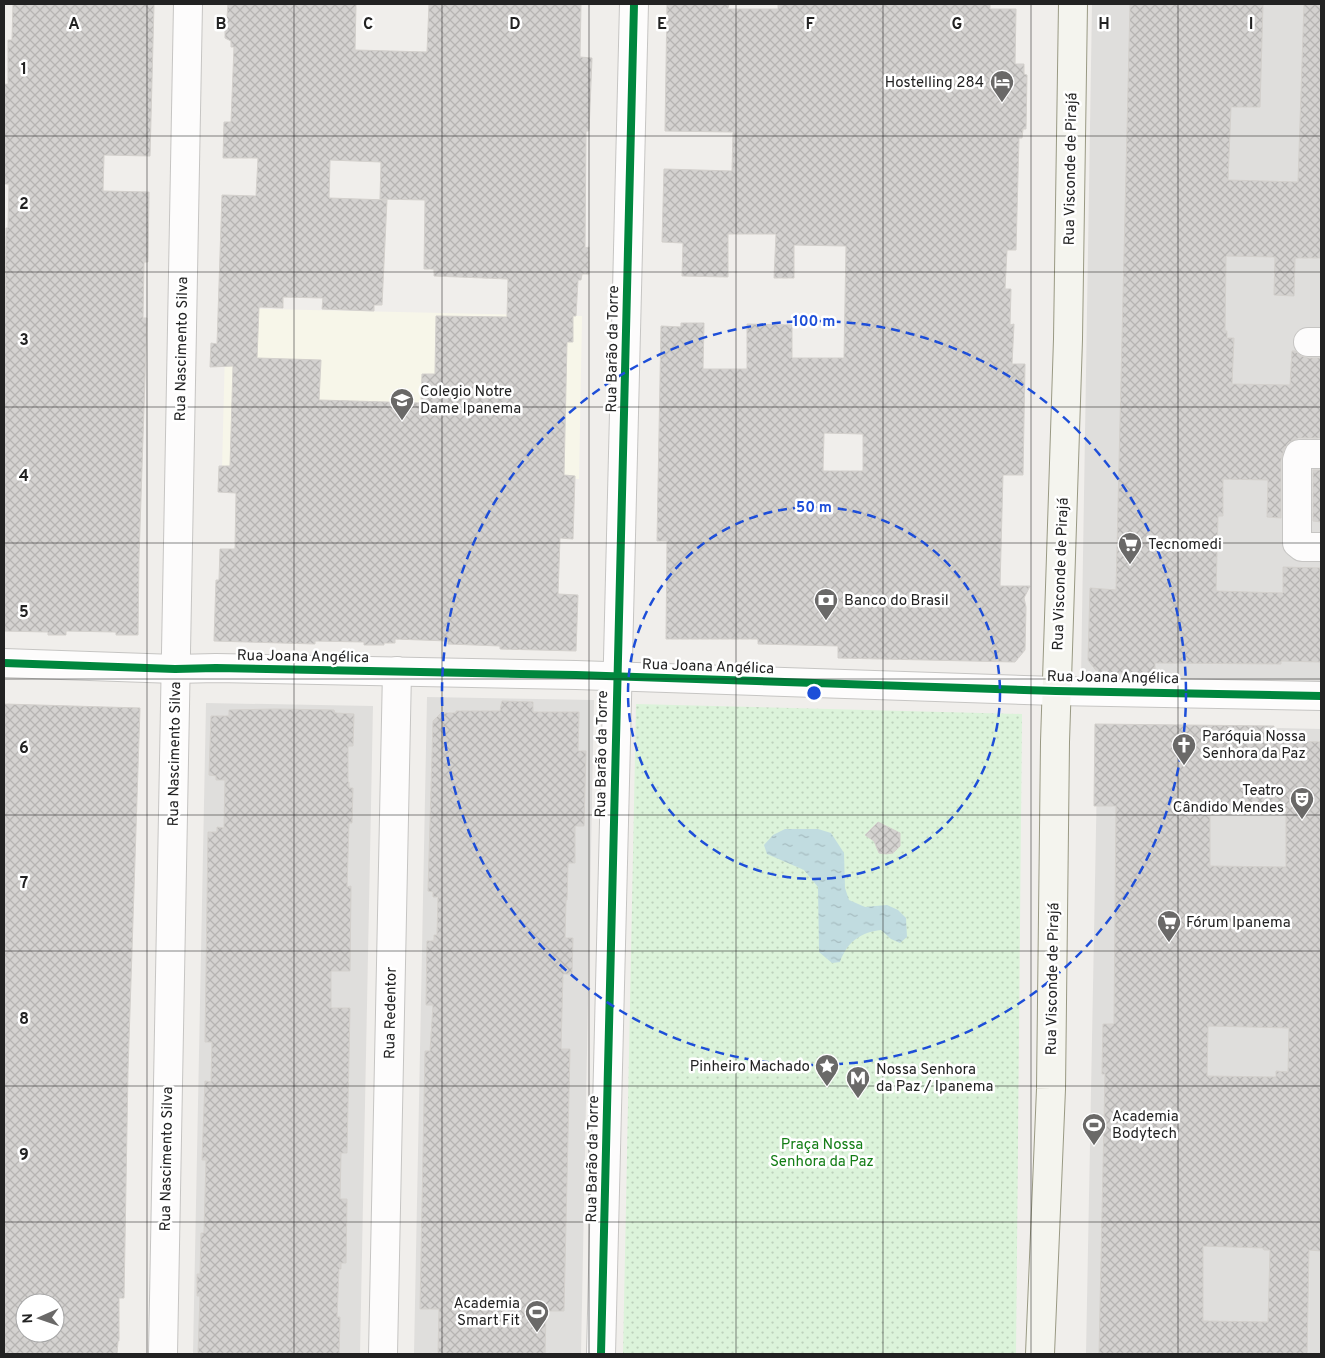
<svg xmlns="http://www.w3.org/2000/svg" width="1325" height="1358" font-family="Overpass,sans-serif">
<style>
.residential{fill:#dfdedc}
.education{fill:#f7f6e9}
.park{fill:url(#park-dots)}
.water{fill:url(#water-ripples)}
.building{fill:url(#building-cross-hatch);stroke:#d3d0cc;fill-rule:evenodd}
.lines{fill:none;stroke-linecap:round;stroke-linejoin:round}
.minor-casing{stroke:#c6c5c3;stroke-width:30}
.secondary-casing{stroke:#999983;stroke-width:30}
.minor{stroke:#fdfcfc;stroke-width:28}
.secondary{stroke:#f4f4ee;stroke-width:28}
.cycleway-casing{stroke:#fff;stroke-width:11}
.cycleway{stroke:#00873e;stroke-width:8}
.grid{fill:none;stroke:#222;stroke-width:1;stroke-opacity:0.55}
.ring{fill:none;stroke:#1d4ed8;stroke-width:2.5;stroke-dasharray:9 6}
.labels{text-anchor:middle;stroke-width:5;stroke-linejoin:round;paint-order:stroke}
.poi-label{font-size:15px;fill:#222;stroke:#fff;text-anchor:start}
.street-label{font-size:15px;fill:#222;stroke:#fff}
.park-label{font-size:15px;fill:#137d15;stroke:#fff}
.grid-label{font-size:16px;text-anchor:middle;font-weight:bold;fill:#222;stroke:#fff;stroke-width:5;stroke-linejoin:round;paint-order:stroke}
.centre{fill:#1d4ed8;stroke:#fff;stroke-width:2.5}
.ring-label{font-size:15px;text-anchor:middle;font-weight:bold;fill:#1d4ed8;stroke:#fff;stroke-width:5;stroke-linejoin:round;paint-order:stroke}
</style>
<defs>
<pattern id="park-dots" width="8" height="8" patternUnits="userSpaceOnUse" patternTransform="scale(1.25)"><rect width="8" height="8" fill="#dcf3da"/><path d="M2 2h.1M6 6h.1" fill="none" stroke="#bcd0bb" stroke-width="1.8" stroke-linecap="round"/></pattern>
<pattern id="water-ripples" width="26" height="14" patternUnits="userSpaceOnUse" patternTransform="scale(1.25)"><rect width="26" height="14" fill="#c1dce0"/><path d="M2 4q2-2 4 0t4 0M15 11q2-2 4 0t4 0" fill="none" stroke="#a6bcc0"/></pattern>
<pattern id="building-cross-hatch" width="8" height="8" patternUnits="userSpaceOnUse" patternTransform="scale(1.25)"><rect width="8" height="8" fill="#d4d2d0"/><path d="M0 0l8 8M0 8l8-8" fill="none" stroke="#b6b4b2"/></pattern>
</defs>
<rect width="100%" height="100%" fill="#f0eeeb"/>
<g class="residential">
<path d="M1092 4H1321V684L1081 679Z"/>
<path d="M427 697 594 700 581 1354H414Z"/>
<path d="M206 703 373 706 360 1354H193Z"/>
<path d="M1098 724 1321 729V1354H1086Z"/>
</g>
<path class="education" d="M226 308 582 316 579 479 222 471Z"/>
<path class="park" d="M636 704 1022 714 1016 1354H623Z"/>
<path class="water" d="M785 829H818L831 833 844 853 845 888 849 900 865 907 887 905 898 910 906 918 907 937 900 943 891 939 881 930C861 932 847 942 840 962L832 963 819 952 818 887 804 870 767 854 764 845 773 835Z"/>
<g class="building">
<path d="M13 4H154L150 156 104 155 103 191 149 192 148 262H144L143 318H147L139 558 138 635H116V632L66 631V635H48V632L4 631V316H5L6 228H8L9 184H4V84H8V40H12Z"/>
<path d="M228 4H356L355 50 427 52 429 4H581L580 57 592 58 589 131H586L585 248 589 247V274H582L581 280H578L576 316H573V342H567L564 475 575 476 573 539 560 538 558 594 578 595 576 651 500 649V646L448 644V641L395 639V643H384V645H364V642L315 641V644L214 641 216 580H219L220 549H235L236 493 218 492 219 466H230L233 366 210 367 211 343 217 344 222 195 256 196 258 158H223L224 122H231L234 47H231V41L225 38V18L227 17ZM330 160 381 162 380 199 425 200 424 269H434V276L508 279 507 317 436 316 435 374H422L421 403 319 400 321 360 257 358 259 307 283 308V297L323 298 322 309 374 311V305H382L387 200 329 198Z"/>
<path d="M667 4H729L728 9H778V4H990V9H1016L1015 64H1024V74L1027 75 1026 129H1023L1022 138H1019L1016 250H1007L1005 289H1011L1010 325 1014 324 1012 364H1025L1023 475H1003L1000 586H1030L1024 598 1026 607 1025 650 1015 662 838 658V646L758 644V639H666L667 541H657L661 326 681 327V323H704L703 369H747V324L792 325V358H844L846 246 794 245V278H774L776 234H728V277L682 276 683 243 662 242 664 169 732 171 733 132 665 131ZM824 433 863 434V471H823Z"/>
<path d="M1130 4H1263L1260 107H1231L1228 180 1298 182 1304 4H1321V258H1295L1294 296 1274 295 1275 257 1226 256 1225 331H1227V338H1234L1232 384 1290 385 1292 351H1295L1301 356 1308 358H1321V438H1298L1289 442 1284 449 1281 460V518L1267 517 1268 480 1223 479V516H1218L1216 591 1283 593V567L1320 568 1321 662 1281 661V664L1155 663V673H1098L1088 660 1090 588 1116 590Z"/>
<path d="M1313 470H1321V522L1313 521Z"/>
<path d="M502 701 533 702V712H579L578 751H586L584 826H575V863H568L567 900H566L565 938H573L572 974H563L561 1049H570L564 1311H546L545 1354H438L439 1309H420L425 1051H430L433 1005H426L427 941H434V935H437L438 897H433V892L428 891 433 721 441 713H456V711H500Z"/>
<path d="M4 704 140 708 128 1071 124 1298H119V1341H118L117 1354H4ZM25 1303H55V1333H25Z"/>
<path d="M275 709 334 710 335 713 354 714 353 746H348V782H349V788H353L352 823H349L347 887 351 886 350 971H331V1008H350L347 1153H341L340 1199H347L346 1263H341V1269H339L337 1317H340L339 1354H198L200 1296H197V1274H200L201 1233H204L206 1160H202L205 1081 211 1082 212 1042H205L208 832H217V827L224 828 225 780H216V776L209 775 211 716H229V710Z"/>
<path d="M1095 724 1274 726 1273 741 1321 742V1251L1309 1250 1307 1354H1099L1105 1074H1102L1103 1024H1114L1116 806H1094ZM1210 807 1286 808V867L1210 866ZM1208 1026 1289 1028 1288 1072 1276 1071V1077L1207 1076ZM1203 1246 1263 1248 1264 1250H1270L1268 1322 1203 1321Z"/>
<path d="M878 822 900 833V846L893 853 886 854 879 853 874 841 865 835Z"/>
</g>
<g class="lines">
<g class="minor-casing">
<g id="minor">
<path d="M1308 342H1321"/>
<path d="M1321 454H1299L1297 460V543L1302 547H1321"/>
<path d="M4 663 175 669 216 668 576 675 1056 691 1321 696"/>
<path d="M163 1354 188 4"/>
<path d="M383 1354 397 671"/>
<path d="M601 1354 634 4"/>
</g>
</g>
<g class="secondary-casing">
<path id="secondary" d="M1040 1354 1051 1089 1055 742 1068 339 1073 4"/>
</g>
<use href="#minor" class="minor"/>
<use href="#secondary" class="secondary"/>
<g class="cycleway-casing">
<g id="cycleway">
<path d="M4 663 175 669 216 668 576 675 1056 691 1321 696"/>
<path d="M601 1354 634 4"/>
</g>
</g>
<use href="#cycleway" class="cycleway"/>
</g>
<path class="grid" d="M147 4V1354M294 4V1354M442 4V1354M589 4V1354M736 4V1354M883 4V1354M1031 4V1354M1178 4V1354M4 136H1321M4 272H1321M4 407H1321M4 543H1321M4 679H1321M4 815H1321M4 951H1321M4 1086H1321M4 1222H1321"/>
<g class="ring">
<circle cx="814" cy="693" r="186"/>
<circle cx="814" cy="693" r="372"/>
</g>
<defs>
<g id="hotel-pin" transform="scale(1.25)"><path d="M0 17L-7.5 6A9.5 9.5 0 1 1 7.5 6Z" fill="#6a6968" stroke="#fff"/><path d="M-6-4.5h1.5V1H6V5H4.5V3h-9V5H-6ZM-4 0a1.8 1.8 0 1 1 3.6 0ZM.5 0V-2.5h3Q6-2.5 6 0Z" fill="#fff"/></g>
<g id="school-pin" transform="scale(1.25)"><path d="M0 17L-7.5 6A9.5 9.5 0 1 1 7.5 6Z" fill="#6a6968" stroke="#fff"/><path d="M0-5L7-2L0 1L-7-2ZM-4 1L0 2.5L4 1V4Q0 6-4 4Z" fill="#fff"/></g>
<g id="supermarket-pin" transform="scale(1.25)"><path d="M0 17L-7.5 6A9.5 9.5 0 1 1 7.5 6Z" fill="#6a6968" stroke="#fff"/><path d="M-6-5.5h2.5l.6 2H6L4.5 2H-2.5L-4.4-4H-6ZM-1.5 3.2a1.3 1.3 0 1 0 .1 0ZM3 3.2a1.3 1.3 0 1 0 .1 0Z" fill="#fff"/></g>
<g id="bank-pin" transform="scale(1.25)"><path d="M0 17L-7.5 6A9.5 9.5 0 1 1 7.5 6Z" fill="#6a6968" stroke="#fff"/><path d="M-6-4H6V4H-6ZM0-2.3a2.3 2.3 0 1 0 0 4.6a2.3 2.3 0 1 0 0-4.6Z" fill="#fff"/></g>
<g id="church-pin" transform="scale(1.25)"><path d="M0 17L-7.5 6A9.5 9.5 0 1 1 7.5 6Z" fill="#6a6968" stroke="#fff"/><path d="M-1.2-6h2.4v3.5h3.3v2.4h-3.3V6h-2.4V-.1h-3.3v-2.4h3.3Z" fill="#fff"/></g>
<g id="theatre-pin" transform="scale(1.25)"><path d="M0 17L-7.5 6A9.5 9.5 0 1 1 7.5 6Z" fill="#6a6968" stroke="#fff"/><path d="M-5-5.5Q0-4 5-5.5V0Q5 5 0 6Q-5 5-5 0ZM-3.3-2.5H-1v1.5H-3.3ZM1-2.5H3.3v1.5H1ZM-2.8 1Q0 5.5 2.8 1Z" fill="#fff"/></g>
<g id="sight-pin" transform="scale(1.25)"><path d="M0 17L-7.5 6A9.5 9.5 0 1 1 7.5 6Z" fill="#6a6968" stroke="#fff"/><path d="M0-6L1.8-2.2L6-1.7L2.9 1.2L3.7 5.4L0 3.3L-3.7 5.4L-2.9 1.2L-6-1.7L-1.8-2.2Z" fill="#fff"/></g>
<g id="metro-pin" transform="scale(1.25)"><path d="M0 17L-7.5 6A9.5 9.5 0 1 1 7.5 6Z" fill="#6a6968" stroke="#fff"/><path d="M-5.5 5V-5H-3L0 0L3-5H5.5V5H3V-.5L0 4L-3-.5V5Z" fill="#fff"/></g>
<g id="stadium-pin" transform="scale(1.25)"><path d="M0 17L-7.5 6A9.5 9.5 0 1 1 7.5 6Z" fill="#6a6968" stroke="#fff"/><path d="M0-5a6.5 5 0 1 0 0 10a6.5 5 0 1 0 0-10ZM-3.5-1.8h7v3.6h-7Z" fill="#fff"/></g>
</defs>
<g fill-rule="evenodd">
<use href="#hotel-pin" x="1002" y="82"/>
<use href="#school-pin" x="402" y="400"/>
<use href="#supermarket-pin" x="1130" y="544"/>
<use href="#bank-pin" x="826" y="600"/>
<use href="#church-pin" x="1184" y="745"/>
<use href="#theatre-pin" x="1302" y="799"/>
<use href="#supermarket-pin" x="1169" y="922"/>
<use href="#sight-pin" x="827" y="1066"/>
<use href="#metro-pin" x="858" y="1078"/>
<use href="#stadium-pin" x="1094" y="1125"/>
<use href="#stadium-pin" x="537" y="1312"/>
</g>
<g class="labels">
<g class="poi-label">
<text x="984" y="87" text-anchor="end">Hostelling 284</text>
<text x="420" y="396">Colegio Notre<tspan x="420" dy="17">Dame Ipanema</tspan></text>
<text x="1148" y="549">Tecnomedi</text>
<text x="844" y="605">Banco do Brasil</text>
<text x="1202" y="741">Paróquia Nossa<tspan x="1202" dy="17">Senhora da Paz</tspan></text>
<text x="1284" y="795" text-anchor="end">Teatro<tspan x="1284" dy="17">Cândido Mendes</tspan></text>
<text x="1186" y="927">Fórum Ipanema</text>
<text x="810" y="1071" text-anchor="end">Pinheiro Machado</text>
<text x="876" y="1074">Nossa Senhora<tspan x="876" dy="17">da Paz / Ipanema</tspan></text>
<text x="1112" y="1121">Academia<tspan x="1112" dy="17">Bodytech</tspan></text>
<text x="520" y="1308" text-anchor="end">Academia<tspan x="520" dy="17">Smart Fit</tspan></text>
</g>
<g class="street-label">
<text transform="translate(1070 169) rotate(-89)" y="5">Rua Visconde de Pirajá</text>
<text transform="translate(181 349) rotate(-89)" y="5">Rua Nascimento Silva</text>
<text transform="translate(612 349) rotate(-89)" y="5">Rua Barão da Torre</text>
<text transform="translate(1060 574) rotate(-88)" y="5">Rua Visconde de Pirajá</text>
<text transform="translate(303 656) rotate(1)" y="5">Rua Joana Angélica</text>
<text transform="translate(708 666) rotate(2)" y="5">Rua Joana Angélica</text>
<text transform="translate(1113 677) rotate(1)" y="5">Rua Joana Angélica</text>
<text transform="translate(174 754) rotate(-89)" y="5">Rua Nascimento Silva</text>
<text transform="translate(601 754) rotate(-89)" y="5">Rua Barão da Torre</text>
<text transform="translate(1052 979) rotate(-89)" y="5">Rua Visconde de Pirajá</text>
<text transform="translate(390 1013) rotate(-89)" y="5">Rua Redentor</text>
<text transform="translate(166 1159) rotate(-89)" y="5">Rua Nascimento Silva</text>
<text transform="translate(592 1159) rotate(-89)" y="5">Rua Barão da Torre</text>
</g>
<g class="park-label">
<text x="822" y="1149">Praça Nossa<tspan x="822" dy="17">Senhora da Paz</tspan></text>
</g>
</g>
<g class="grid-label">
<text x="74" y="29">A</text>
<text x="221" y="29">B</text>
<text x="368" y="29">C</text>
<text x="515" y="29">D</text>
<text x="662" y="29">E</text>
<text x="810" y="29">F</text>
<text x="957" y="29">G</text>
<text x="1104" y="29">H</text>
<text x="1251" y="29">I</text>
<text x="24" y="74">1</text>
<text x="24" y="209">2</text>
<text x="24" y="345">3</text>
<text x="24" y="481">4</text>
<text x="24" y="617">5</text>
<text x="24" y="753">6</text>
<text x="24" y="888">7</text>
<text x="24" y="1024">8</text>
<text x="24" y="1160">9</text>
</g>
<circle cx="814" cy="693" r="8" class="centre"/>
<g class="ring-label">
<text x="814" y="326">100 m</text>
<text x="814" y="512">50 m</text>
</g>
<rect width="1325" height="1358" fill="none" stroke="#222222" stroke-width="10"/>
<g transform="translate(40 1318) rotate(268)"><circle r="24" fill="#ffffff" stroke="#a7a7a7"/>
<path d="M0-4L9 19L0 12L-9 19Z" fill="#6a6968"/>
<text y="-8" font-size="14" font-weight="bold" text-anchor="middle" fill="#222222">N</text>
</g>
</svg>
